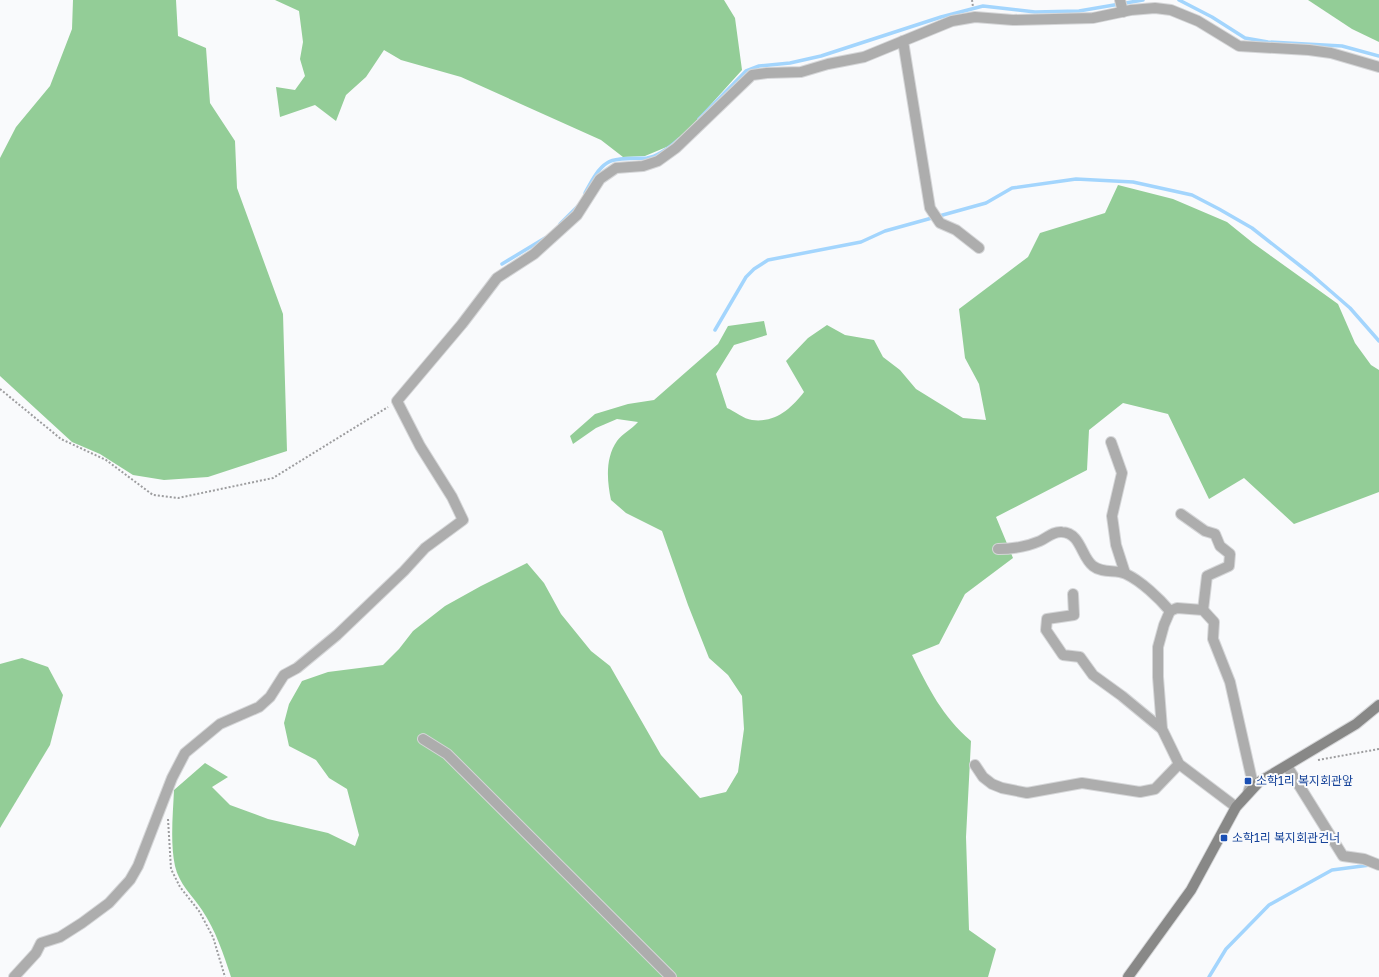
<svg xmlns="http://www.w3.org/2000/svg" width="1379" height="977" font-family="'Golos Text','Noto Sans KR',sans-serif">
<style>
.forest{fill:#93cd97}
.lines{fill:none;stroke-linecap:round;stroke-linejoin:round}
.stream{stroke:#a3d5fd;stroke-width:3.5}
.street-casing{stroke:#d5d6d8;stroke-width:12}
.secondary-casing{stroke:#d5d6d8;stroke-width:12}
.path{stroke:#9d9d9f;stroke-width:2;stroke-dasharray:2 2;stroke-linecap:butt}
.street{stroke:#adadad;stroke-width:10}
.secondary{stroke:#888887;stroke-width:10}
.transit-dot{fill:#1a4fb4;stroke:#f9fafc;stroke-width:1.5}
.labels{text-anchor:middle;stroke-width:4;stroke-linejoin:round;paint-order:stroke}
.transit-label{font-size:12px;fill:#164399;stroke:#f9fafc;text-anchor:start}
</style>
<rect width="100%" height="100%" fill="#f9fafc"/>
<g class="forest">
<path d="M73 0H176L178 36 206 48 210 103 235 141 237 188 283 314 287 451 208 477 164 480 133 475 100 454 72 442 0 376V158L16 127 50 86 72 29Z"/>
<path d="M275 0H724L735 18 742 70 676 143 645 156 623 157 601 140 461 77 401 60 384 50 366 77 346 95 336 121 315 105 280 117 276 87 295 90 305 76 300 59 303 42 299 11Z"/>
<path d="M1308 0H1379V42L1352 29Z"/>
<path d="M1118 185 1173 199 1227 222 1253 243 1338 304 1355 343 1371 365 1379 370V492L1294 524 1244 478 1209 499 1168 414 1123 403 1089 430 1087 470 996 517 1013 558 965 594 939 644 912 655C929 689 942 716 971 741L966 837 969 930 996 949 988 977H231C223 953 216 931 202 910 192 895 179 884 175 866 170 842 173 814 174 790L205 763 228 777 212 787 230 805 268 819 328 833 355 846 359 835 347 789 329 778 316 760 289 746 284 723 289 704 302 681 328 672 383 665 399 649 413 631 445 606 481 586 527 563 544 583 561 614 591 651 610 666 661 755 700 798 726 792 738 772 744 729 742 696 728 675 709 658 688 605 662 531 626 513 611 500C607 481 605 458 617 441 622 434 632 429 638 422L617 419 596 428 573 444 570 436 595 414 628 404 654 400 718 344 728 326 764 321 767 335 734 345 716 374 727 408C734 411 744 419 752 420 775 423 791 409 804 392L786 361 808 338 827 325 845 335 874 340 883 357 900 370 916 389 963 418 986 420 979 384 965 358 959 309 1028 257 1040 233 1105 213Z"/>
<path d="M22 658 48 667 63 695 50 745 0 828V664Z"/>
</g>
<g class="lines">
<g class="stream">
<path d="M1179 0 1212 17 1245 38 1268 42 1342 46 1379 56"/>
<path d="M699 119 746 71 759 66 790 63 821 56 941 17 983 6 1035 12 1079 11 1143 0"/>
<path d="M585 193C590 184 597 169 607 163 616 157 636 159 647 158 659 156 670 147 679 139"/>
<path d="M560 224 578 206"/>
<path d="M502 264 545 238"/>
<path d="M715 330 746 277 754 269 768 260 861 242 885 231 986 203 1012 188 1076 179 1133 182 1192 195 1219 209 1252 228 1312 275 1350 308 1379 341"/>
<path d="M1209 977 1226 949 1269 905 1332 870 1370 865"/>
</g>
<g class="street-casing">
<g id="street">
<path d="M1120 0 1123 12"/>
<path d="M903 41 930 208 940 223 956 230 979 248"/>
<path d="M1111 442 1122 473 1112 516 1116 545 1125 573"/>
<path d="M1181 514 1205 531 1215 534 1220 546 1230 554 1229 566 1207 576 1203 610"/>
<path d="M998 549C1013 549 1026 547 1040 541 1047 538 1053 531 1062 532 1081 533 1081 557 1093 566 1103 574 1116 569 1126 574 1141 581 1159 598 1170 611L1177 608 1203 610 1214 622 1213 639 1230 682 1252 780 1248 793"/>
<path d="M1073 594 1074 615 1047 619 1046 630 1063 655 1080 657 1093 675 1122 696 1162 729"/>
<path d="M1170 611 1164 625 1158 647V677L1162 729 1179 764 1236 807"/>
<path d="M423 739 447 754 671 977"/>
<path d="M975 765 983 777 992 784 1002 788 1027 793 1082 783 1140 792 1155 789 1179 764"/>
<path d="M1287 766 1343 856 1364 859 1379 865"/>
<path d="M14 977 36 953 41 943 60 937 82 923 109 903 130 880 138 866 172 778 185 753 220 724 259 707 270 697 284 675 297 668 337 635 404 571 425 548 463 520 452 497 420 446 397 401 462 324 497 278 534 254 577 215 600 179 616 168 643 166 658 161 676 148 752 75 767 73 801 72 828 64 864 57 952 21 975 17 1013 20 1093 18 1131 10 1155 8 1171 10 1198 21 1239 46 1309 50 1331 53 1379 67"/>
</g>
</g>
<g class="secondary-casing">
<path id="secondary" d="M1128 977 1191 890 1236 807 1259 782 1356 724 1379 705"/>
</g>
<g class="path">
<path d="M972 0 973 7"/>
<path d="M0 389 61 439 106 460 153 495 178 498 273 478 388 407"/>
<path d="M1318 760 1379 749"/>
<path d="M168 819 171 869 180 887 199 911 213 937 225 977"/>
</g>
<use href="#street" class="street"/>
<use href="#secondary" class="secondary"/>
</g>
<g class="transit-dot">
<rect x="1244" y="777" width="8" height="8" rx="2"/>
<rect x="1220" y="834" width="8" height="8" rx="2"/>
</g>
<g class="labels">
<g class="transit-label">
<text x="1256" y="785">소학1리 복지회관앞</text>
<text x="1232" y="842">소학1리 복지회관건너</text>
</g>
</g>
</svg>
